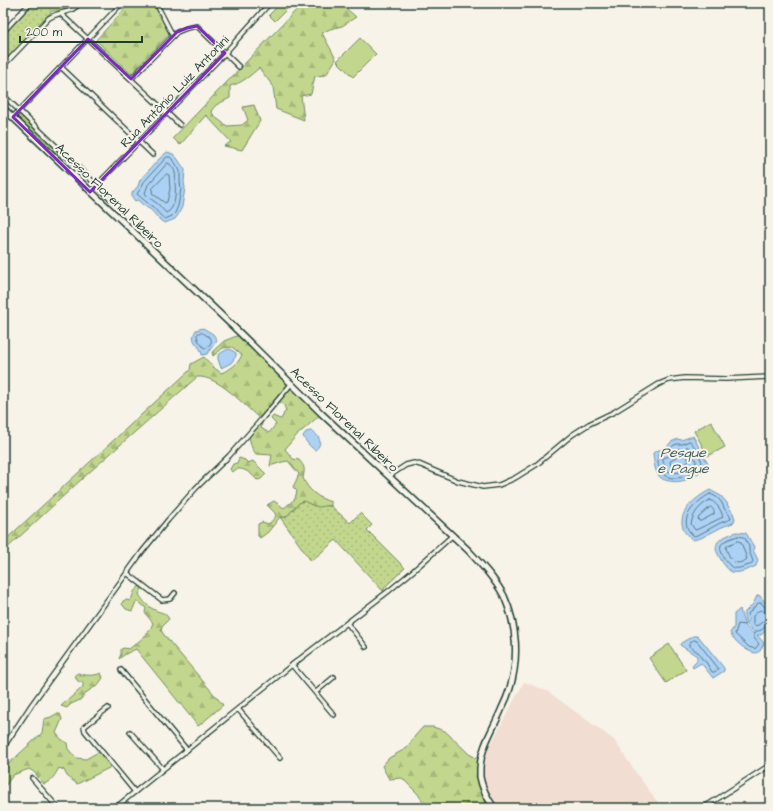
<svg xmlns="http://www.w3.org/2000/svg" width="773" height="811" font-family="'Architects Daughter',sans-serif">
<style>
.built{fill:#f1ddd2}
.grass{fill:url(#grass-dots);stroke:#708a60}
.forest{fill:url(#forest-firs);stroke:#708a60}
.green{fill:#c2d78d;stroke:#708a60}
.water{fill:#acd1f5;stroke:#7496a8}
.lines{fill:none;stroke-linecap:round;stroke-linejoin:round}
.shore{stroke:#577881;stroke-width:1}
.street-casing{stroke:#1f3d34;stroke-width:6}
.secondary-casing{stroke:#1f3d34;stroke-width:8}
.street{stroke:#f7f3e8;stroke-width:3.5}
.secondary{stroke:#f7f3e8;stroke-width:5}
.marked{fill:none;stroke:#7b2cbf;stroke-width:3;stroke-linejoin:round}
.labels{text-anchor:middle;stroke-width:4;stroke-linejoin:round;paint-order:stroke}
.street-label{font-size:13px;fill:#1f3d34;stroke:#f7f3e8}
.water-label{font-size:14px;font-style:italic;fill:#3b5b5b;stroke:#f7f3e8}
</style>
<defs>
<pattern id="grass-dots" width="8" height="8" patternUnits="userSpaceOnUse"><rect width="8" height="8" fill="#c2d78d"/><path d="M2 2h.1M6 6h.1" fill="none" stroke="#a6b97a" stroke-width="1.8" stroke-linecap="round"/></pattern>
<pattern id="forest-firs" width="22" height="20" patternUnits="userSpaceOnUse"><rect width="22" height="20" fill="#c2d78d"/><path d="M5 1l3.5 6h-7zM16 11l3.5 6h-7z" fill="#a6b97a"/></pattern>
</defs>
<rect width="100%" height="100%" fill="#f7f3e8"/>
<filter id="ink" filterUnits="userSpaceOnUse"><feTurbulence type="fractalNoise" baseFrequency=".025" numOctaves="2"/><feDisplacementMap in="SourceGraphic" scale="8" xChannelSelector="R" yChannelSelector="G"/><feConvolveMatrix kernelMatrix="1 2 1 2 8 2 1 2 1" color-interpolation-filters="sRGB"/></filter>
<g filter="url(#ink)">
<path class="built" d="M524 682 547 691 614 740 639 777 662 808H498L490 798 483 780 486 753Z"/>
<g class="grass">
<path d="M34 3H78C69 9 62 11 52 11L3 63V36Z"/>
<path d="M20 115 62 156 59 158 17 117Z"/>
<path d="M304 501 312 505 331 506 350 523 360 513 372 525 367 530 405 568 386 586 383 591 336 540 311 561 280 517H286L299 503Z"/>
</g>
<g class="forest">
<path d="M130 3H154L171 32 131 74 96 40Z"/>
<path d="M303 3H340L356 17 342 26 330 29 322 33 336 59 326 75 315 76 311 94 301 96 304 120 276 109 273 86 259 68C250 76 242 83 230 86V98L216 105 211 111 215 117 227 126 242 125 248 120 243 107 254 105 260 121 242 150 224 146 231 142 206 115 180 145 173 138Z"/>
<path d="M239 335 290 387 320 415 296 436 285 449 293 459 299 460C305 467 305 468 303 478 308 490 318 498 331 502V506C326 505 324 506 320 507 315 507 308 503 304 501L299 503 286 517H280L268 532 260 538 258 536V524L262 522 268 524 271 522 276 516 275 513 267 505 274 501 284 508 295 499 297 491 293 487 296 481 299 474 288 461 282 462 270 466 272 455 256 454 252 448 249 437 262 422V424L261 428 269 433 276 424 271 419 273 416 280 419 282 418 284 413 286 411 284 405 278 401 261 420C246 407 218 375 197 377L84 477 3 552V542L190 370 191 364 204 357 213 367 221 373C231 369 237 365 242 355L232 347 223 348 213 356 212 352 224 341Z"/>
<path d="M239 458 245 460 248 463 253 461 266 474 261 479 257 480C253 475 245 468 238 469 236 469 234 471 232 472L230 469 233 464 237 463Z"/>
<path d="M140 586 142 589 139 594C142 600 147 606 153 609 159 613 165 611 169 619L162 626 161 630 164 635 223 705 201 724 198 726 136 649C128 653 126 653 119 659L121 654V649L124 648 129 649C139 641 149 635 153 623L145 613 146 608 139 602H136L132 611 126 609 122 604 123 601 127 600 130 601C135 594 131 592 140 586Z"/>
<path d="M78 673C85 676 95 676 101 673L103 678 97 686 93 688 87 692 80 700 71 704 67 708 61 706 83 687V682H79L77 680 75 675Z"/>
<path d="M56 714H60L62 719 56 733 61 739 67 743 68 749 76 758 86 759 100 751 111 765 109 768 77 784 67 776 64 770 59 768C54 776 53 780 44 784L34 772 29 769 13 775 3 789V769L42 733 44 719 51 717Z"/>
<path d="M423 727H433L445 731 469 754 478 759C476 780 478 790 489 808H427L418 794 402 778 389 779 382 766 389 758 407 748 415 736Z"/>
</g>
<g class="green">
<path d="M281 3H283L288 8 275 21 269 15Z"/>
<path d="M360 38 376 54 353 77 337 61Z"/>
<path d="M711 421 725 447 708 456 694 431Z"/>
<path d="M669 644 686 670 666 683 649 658Z"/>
</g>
<g class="water">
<path d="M167 152 173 154 177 158 185 170 184 182 185 188 182 207 178 215 175 219 165 223C159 221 156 215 151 210 146 207 142 205 138 200L135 201 132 197V193L138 186 140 180 159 159Z"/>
<path d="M203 328 213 334 217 340 207 354 202 355C201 344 188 343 196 330Z"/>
<path d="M230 349 236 353V356L231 363 221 368 218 359V355L226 350Z"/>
<path d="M311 431C319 434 324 444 315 450 309 446 306 442 303 436L306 432Z"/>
<path d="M693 436 708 464C698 476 684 484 669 481 665 480 663 480 660 477 654 471 654 461 653 453L656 451 666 448 671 442 678 439 681 440Z"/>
<path d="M710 490 721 496 727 503 728 506 733 513 735 519 733 523 722 527 701 538 693 540C689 537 684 533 683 528 677 511 698 496 710 490Z"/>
<path d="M737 532 746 533 754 547 753 550 758 560 756 566C750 569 739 574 732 572 726 570 717 554 716 549 716 548 717 543 717 543 721 537 731 534 737 532Z"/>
<path d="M759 595 765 602 770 606V626L767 630 761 635H757L764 643 760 651 756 653C748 653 734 641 730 633L734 627V614L740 609C743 621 743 626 754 634L755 633C749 627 743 622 744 613L753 604 757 596Z"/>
<path d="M693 636H696L699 637 724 668V671L713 678 701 663 693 668 692 665 697 660V656L680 645 681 643Z"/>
</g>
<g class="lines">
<g class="shore">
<path d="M167 157H170L174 161 180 171V182L181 189 178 206 175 213 172 216 165 219C160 216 157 211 153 207 147 203 142 198 137 194L141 188 144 182Z"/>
<path d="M168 163 170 164C172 167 175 170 175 173 176 176 175 180 175 183 176 192 176 209 166 213L158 204 148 197 145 193 148 185Z"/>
<path d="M167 174 169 175 170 189 167 202 165 203 153 194 152 192 153 188Z"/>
<path d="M199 333C204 333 201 332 206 335 214 339 212 342 207 348H204L198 340 197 335Z"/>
<path d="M690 441C695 446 699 455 702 462 698 474 675 483 664 475 659 471 657 461 658 455L668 451 674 445 677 444H682Z"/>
<path d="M688 447 689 448 696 461V463C687 471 678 475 667 471L663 461V458L670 456 678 449H682Z"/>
<path d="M680 455H686L689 460 688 462C683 466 677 468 671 466L670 462Z"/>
<path d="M710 494C718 497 721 500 724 508 726 512 730 514 731 519L720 523 700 534 694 536C675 521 695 502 710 494Z"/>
<path d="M710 500C717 503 721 510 723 517L698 529 695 530 691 524C693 513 700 505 710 500Z"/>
<path d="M711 507C713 509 715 512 714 514L701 521H699L698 518 709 508Z"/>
<path d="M738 536 743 537 745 538 749 547V551L753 561C752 564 750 565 746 566 743 567 738 569 734 568 728 567 718 550 721 545 724 540 733 538 738 536Z"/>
<path d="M738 541 741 542 747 559C735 568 730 560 726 548L727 546Z"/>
<path d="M770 608H766L761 603H758L748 614 749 620 747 623 744 625 738 624 735 634 749 647 755 649 759 644 754 638V633C757 631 759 631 761 630 765 628 765 625 770 624"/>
<path d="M770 614C760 613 763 605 753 616V625L755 626C761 625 763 619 770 619"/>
<path d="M694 640 697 641 718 668V670L714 672H712L706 662 702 659 699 653 689 646V644Z"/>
</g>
<g class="street-casing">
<g id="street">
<path d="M156 3 173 36"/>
<path d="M61 14 180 125"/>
<path d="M3 32 30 3"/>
<path d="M3 66 49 18C60 11 71 14 80 3"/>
<path d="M61 67 153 155"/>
<path d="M131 79 177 32 187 28 197 26 239 67"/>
<path d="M3 95 111 199"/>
<path d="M13 117 122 3"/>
<path d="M90 192 225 53 270 3"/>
<path d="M389 476 406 465 414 463 421 465 458 481 483 487 499 485 515 478 536 465 572 435 589 424 614 412 659 384 669 380 685 378 726 379 770 377"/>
<path d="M127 573 162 600 170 599 175 593"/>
<path d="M347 623 366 647"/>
<path d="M292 665 334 715"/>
<path d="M121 670 187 750"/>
<path d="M316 692 334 677"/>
<path d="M108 708 84 727 85 731 135 792"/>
<path d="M238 709 280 758"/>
<path d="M130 732 163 769"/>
<path d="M3 748 32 704 142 552 168 520 196 488 229 456 261 420 292 383"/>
<path d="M32 778 58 808"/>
<path d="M115 808 292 665 390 590 413 571 453 535"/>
<path d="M703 808 770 765"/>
</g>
</g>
<g class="secondary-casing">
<path id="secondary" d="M3 108 239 332 322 414 468 550C481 564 495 579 504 596 517 625 519 658 510 688 508 695 505 702 502 708 494 728 481 746 480 768 480 771 480 774 480 777 482 788 488 799 494 808"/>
</g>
<use href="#street" class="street"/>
<use href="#secondary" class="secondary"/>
</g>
</g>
<path class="marked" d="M197 26 225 53 90 192 13 117 88 39 131 79 177 32 187 28Z"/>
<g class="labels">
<g class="street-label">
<text transform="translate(174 91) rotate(-46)" y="5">Rua Antônio Luiz Antonini</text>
<text transform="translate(110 195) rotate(44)" y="5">Acesso Florenal Ribeiro</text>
<text transform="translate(345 419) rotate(44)" y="5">Acesso Florenal Ribeiro</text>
</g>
<g class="water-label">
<text x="683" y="457">Pesque<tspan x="683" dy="16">e Pague</tspan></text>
</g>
</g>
<rect width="773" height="811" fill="none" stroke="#f7f3e8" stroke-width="16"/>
<rect x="8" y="8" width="757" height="795" fill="none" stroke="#1f3d34" stroke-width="1.5" filter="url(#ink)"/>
<path d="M20 36v6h122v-6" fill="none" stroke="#1f3d34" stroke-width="2"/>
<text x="26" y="36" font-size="12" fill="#1f3d34" stroke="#f7f3e8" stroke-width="3" paint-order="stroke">200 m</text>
</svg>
